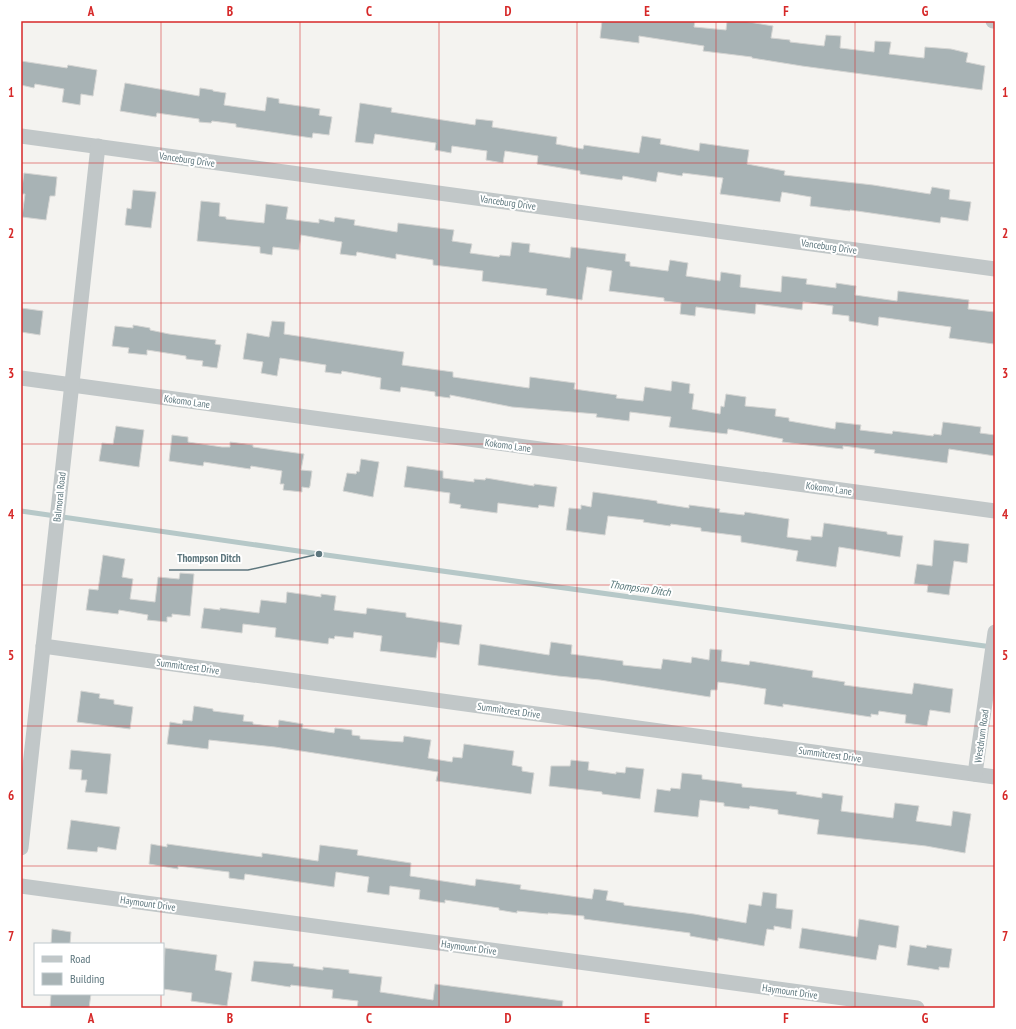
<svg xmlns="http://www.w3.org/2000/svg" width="1016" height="1029" font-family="'PT Sans Narrow',sans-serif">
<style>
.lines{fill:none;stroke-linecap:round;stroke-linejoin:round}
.stream{stroke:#b6c8c8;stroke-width:5}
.building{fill:#a8b3b5;stroke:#d5d5d3}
.minor{stroke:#c1c7c8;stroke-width:15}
.grid{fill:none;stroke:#d62828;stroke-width:1;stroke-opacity:0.55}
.labels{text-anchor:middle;stroke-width:4;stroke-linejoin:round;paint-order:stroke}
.street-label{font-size:10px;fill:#5d767d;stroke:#fff}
.water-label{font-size:11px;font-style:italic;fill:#58787a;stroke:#fff}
.leader{fill:none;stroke:#5d767d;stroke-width:1.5}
.callout-dot{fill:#5d767d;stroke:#fff;stroke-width:1.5}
.callout-label{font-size:11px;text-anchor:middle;font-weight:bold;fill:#5d767d;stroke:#fff;stroke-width:4;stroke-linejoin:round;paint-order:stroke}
.neatline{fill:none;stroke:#d62828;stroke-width:1.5}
.grid-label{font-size:13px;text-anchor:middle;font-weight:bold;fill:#d62828}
</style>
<rect width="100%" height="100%" fill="#f4f3f0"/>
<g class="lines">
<path class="stream" d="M21 511 319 554 992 647"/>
</g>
<g class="building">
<path d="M602 21H695L694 27 726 30 727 21H743L773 26 771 38 790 40V42L824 46 826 35 841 36 840 48 874 52 875 41 891 42 889 54 924 58 925 47 951 49 968 53 966 62 985 66 982 90 802 66 752 58V57L703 51 704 46 639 36V43L600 38Z"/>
<path d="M21 61 67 68 68 65 97 70 93 96 81 94 80 105 62 102 64 89 35 84 34 88 21 85Z"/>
<path d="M125 83 199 96 200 88 213 90V91L226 93 224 105 265 111 267 97 279 99V103L320 109 319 115 332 117 329 135 313 133 312 138 236 127V124L212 121 211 123 199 122V119L157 113 156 117 120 111Z"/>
<path d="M360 103 392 108 391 112 475 125 476 119 493 121 492 127 557 137 556 144 583 149 584 145 639 153 642 136 661 139 660 144 699 151 700 143 749 150 747 164 785 171 784 175 873 185 930 194 932 187 950 190 949 199 971 202 968 221 941 217 940 223 850 210V211L810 206 811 197 782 192 780 202 720 194 723 178 683 173 682 176 658 172 656 182 623 176 622 180 580 174V171L537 164 538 156 505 151 503 163 486 160 487 151 452 146 451 153 435 150 436 143 375 134 373 144 355 142Z"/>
<path d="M24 173 57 177 55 196H50L46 220 22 217 25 194H21Z"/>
<path d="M133 190 156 192 151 228 125 225 127 208 131 209Z"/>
<path d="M201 201 220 203 219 216 226 217V219L264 223 266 204 288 207 286 219 319 223V219L334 222 335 217 355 220 354 225 397 232 398 223 454 230 452 241 472 244 470 253 499 257 500 255 510 256 512 242 530 244 529 252 570 258 571 247 626 254 625 261 630 262V266L668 271 670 260 688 263 686 276 720 281 721 272 741 275 740 287 781 292 782 276 807 279 806 284 836 288V283L856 286 855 295 897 301 898 291 969 300 968 309 995 312 994 344 949 338 951 327 879 317 878 326 849 321V316L832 314 833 306 803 302 802 310 756 304 755 314 696 307 695 316 680 314 681 303 664 301V298L609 291 612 271 587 267 582 300 546 295 547 289 482 281 483 271 433 265V260L396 254V259L357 252 356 256 340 254 342 242 301 235 299 250 273 247 272 255 260 253V247L197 241Z"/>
<path d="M21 308 43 311 40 335 21 332Z"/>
<path d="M272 321 285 322 284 334 404 352 402 365 453 372V377L529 388 530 377 575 383 574 389 617 395 616 398 643 401 645 387 671 391 672 381 690 384 689 393 694 394 692 409 720 414 721 406 724 407 726 394 746 397 745 406 776 409 775 416 789 418V421L835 429 836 422 861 425 860 430 892 434 893 431 933 436 934 434 941 435 943 422 981 427 980 433 995 435V456L949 449 947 463 874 453 875 450 843 446V449L782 442 783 439 728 429 727 434 669 427 671 417 630 412 629 421 596 417 597 414 512 407 450 395V398L435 396V392L401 387 400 392 380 389 381 378 342 371 341 374 325 372 326 365 280 358 277 376 261 373 263 362 243 359 247 333 269 337Z"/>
<path d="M133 325 150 328V330L169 334 216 340 215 344 221 345 217 368 202 366 203 361 186 359V356L147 350V355L128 353 129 348 112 346 115 326 133 328Z"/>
<path d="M116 426 144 430 139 467 99 461 102 443 113 444Z"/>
<path d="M172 435 188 437V442L222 447H230V442L253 445V447L304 454 301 470 312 471 310 486 309 488 302 487V492L283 490 284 484H280L282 471 251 466 250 469 204 462 203 466 169 461Z"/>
<path d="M361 459 379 462 373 497 343 491 347 473 356 474 357 471 359 472Z"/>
<path d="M407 466 443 471V478L474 482V479L485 480 486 478 534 486V484L557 487 554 507 539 505 538 508 498 503 497 513 460 508 461 505 449 503 450 493 404 487Z"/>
<path d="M593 492 657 501V503L689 508V505L720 509 719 512 744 515 745 512 789 519 787 537 811 540V536L822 537 824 523 887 532V534L903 536 900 557 839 547 836 567 796 561 798 551 741 542V536L701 531V528L671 524 670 526 643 522 644 520 608 516 605 535 566 530 569 508 581 509V505L591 507Z"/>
<path d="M934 540 969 544 967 563 954 561 949 595 927 592 928 585 914 584 917 564 932 566Z"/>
<path d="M103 555 125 559 122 577 133 579 130 599 155 602 158 577 179 579 180 573 194 574 190 616 172 614V617H167V622L147 620 148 615 119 610 118 614 86 610 89 589 98 590Z"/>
<path d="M287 592 321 597V594L336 596 334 610 366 614 367 608 406 613V617L462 625 459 645 438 642 436 658 380 651 382 636 354 632 353 638 335 636 334 639 329 638 328 644 275 637 276 628 243 624 242 633 201 628 204 608 220 610V608L259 613 261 600 286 603Z"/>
<path d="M551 642 572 645 571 654 623 661V665L661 669 663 659 691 663 692 657 709 660 710 649 722 650 721 661 749 665 750 661 813 671 812 677 845 682 844 685 912 694 914 683 953 689 950 713 930 710 927 726 905 723 906 715 879 711 878 715 871 714V717L783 704V707L764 704 766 689 734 684 718 682 717 690H711L710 697 600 680 558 676 478 665 480 644 549 655Z"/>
<path d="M81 691 100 694 99 698 114 700V704L133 707 130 729 77 722Z"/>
<path d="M194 706 213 709V711L244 715 243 721 253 722V724L278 727 279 720 303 724 302 728 334 733 335 728 352 730V735L360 736V739L403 742 404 736 431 740 428 758 452 762 453 757 462 758 464 744 514 751 512 765 522 767V771L534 773 531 794 436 781 438 772 275 747 209 740 208 749 167 744 170 722 182 724 183 720 192 721Z"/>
<path d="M71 750 111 754 107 794 85 792 87 780H81L82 770 69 769Z"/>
<path d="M571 760 589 762 588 770 616 774V772L625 773 626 767 644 769 640 799 602 794V792L549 786 551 766H570Z"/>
<path d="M682 773 702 775V779L742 784V787L797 792 796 794 822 798V793L843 796 841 811 893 818 895 803 919 806 916 821 951 826 953 811 971 814 965 853 926 846 817 834 819 820 778 814V810L750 806 749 809 724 806V803L700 800 698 817 654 812 657 789 670 791 671 788 680 789Z"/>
<path d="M71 820 120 827 116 850 98 847 97 852 67 849Z"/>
<path d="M151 844 167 847V844L262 857V853L318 861 320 845 358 850 357 855 411 863 410 876 475 886 476 879 521 885 520 889 592 899 594 889 608 891 606 900 624 903V905L694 914 746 923 749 904 761 906 763 892 777 894 776 908 793 910 791 929 774 926V930L767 929 764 946 718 938V941L690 936V933L584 919V916L548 913V914L517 911V913L499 910V908L445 900V903L419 899 420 890 390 886 389 895 367 892 369 877 336 872 334 887 245 874 244 880 229 878V872L178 866V869L149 864Z"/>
<path d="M859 919 899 926 896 948 879 945 876 960 799 948 802 928 857 937Z"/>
<path d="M52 929 71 932 70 944H51Z"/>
<path d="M910 945 926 948 927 945 952 949 949 968 939 967V970L907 965Z"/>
<path d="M165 948 217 955 215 970 232 973 227 1006 191 1001 192 993 163 989Z"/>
<path d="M254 961 294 964 293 966 323 970V967L349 970V973L382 977 380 992 433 1000 435 984 563 1001 562 1008H357L358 1001 332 998 333 990 291 985 290 987 251 981Z"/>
<path d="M51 994H91L89 1008H50Z"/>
</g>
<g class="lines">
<g class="minor">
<path d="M993 21H995"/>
<path d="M21 136 995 269"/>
<path d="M21 378 995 511"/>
<path d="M43 646 995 777"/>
<path d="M975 774 995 632"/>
<path d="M21 848 98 146"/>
<path d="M21 886 917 1008"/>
</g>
</g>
<path class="grid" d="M161 21V944M300 21V1008M439 21V1008M577 21V1008M716 21V1008M855 21V1008M21 163H995M21 303H995M21 444H995M21 585H995M21 726H995M21 866H995M161 994V1008"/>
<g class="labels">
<g class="street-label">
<text transform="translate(187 159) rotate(8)" y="4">Vanceburg Drive</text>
<text transform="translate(508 202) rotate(8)" y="4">Vanceburg Drive</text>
<text transform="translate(829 246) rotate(8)" y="4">Vanceburg Drive</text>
<text transform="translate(187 401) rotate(8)" y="4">Kokomo Lane</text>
<text transform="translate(508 445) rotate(8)" y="4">Kokomo Lane</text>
<text transform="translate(829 488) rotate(8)" y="4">Kokomo Lane</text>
<text transform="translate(59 497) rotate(-84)" y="4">Balmoral Road</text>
<text transform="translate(188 666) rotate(8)" y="4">Summitcrest Drive</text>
<text transform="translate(509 710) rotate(8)" y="4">Summitcrest Drive</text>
<text transform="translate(981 736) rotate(-82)" y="4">Westdrum Road</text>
<text transform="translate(830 754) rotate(8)" y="4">Summitcrest Drive</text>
<text transform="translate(148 903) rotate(8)" y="4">Haymount Drive</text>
<text transform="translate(469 947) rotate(8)" y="4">Haymount Drive</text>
<text transform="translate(790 991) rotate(8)" y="4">Haymount Drive</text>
</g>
<g class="water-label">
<text transform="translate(640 588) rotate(8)" y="4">Thompson Ditch</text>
</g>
</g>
<path class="leader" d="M319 554L248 570H169"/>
<circle class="callout-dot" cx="319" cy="554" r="4"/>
<g class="callout-label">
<text x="209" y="562">Thompson Ditch</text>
</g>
<rect width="1016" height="1029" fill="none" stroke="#ffffff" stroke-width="44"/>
<rect x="34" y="943" width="130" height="52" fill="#ffffff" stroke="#bec8cb"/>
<rect x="42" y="956" width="20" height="6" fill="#c1c7c8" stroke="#bec8cb"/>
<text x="70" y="963" font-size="12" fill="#5d767d">Road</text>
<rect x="42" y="973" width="20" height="12" fill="#a8b3b5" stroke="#bec8cb"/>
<text x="70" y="983" font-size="12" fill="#5d767d">Building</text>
<rect x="22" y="22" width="972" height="985" class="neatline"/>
<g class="grid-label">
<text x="91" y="16">A</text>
<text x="230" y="16">B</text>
<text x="369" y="16">C</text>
<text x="508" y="16">D</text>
<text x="647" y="16">E</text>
<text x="786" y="16">F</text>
<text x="925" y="16">G</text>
<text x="11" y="97">1</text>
<text x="1005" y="97">1</text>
<text x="11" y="238">2</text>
<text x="1005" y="238">2</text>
<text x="11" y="378">3</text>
<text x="1005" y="378">3</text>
<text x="11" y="519">4</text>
<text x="1005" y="519">4</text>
<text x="11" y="660">5</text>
<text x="1005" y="660">5</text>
<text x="11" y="800">6</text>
<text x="1005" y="800">6</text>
<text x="11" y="941">7</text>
<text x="1005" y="941">7</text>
<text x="91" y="1023">A</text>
<text x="230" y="1023">B</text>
<text x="369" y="1023">C</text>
<text x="508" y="1023">D</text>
<text x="647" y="1023">E</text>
<text x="786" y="1023">F</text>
<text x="925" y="1023">G</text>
</g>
</svg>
